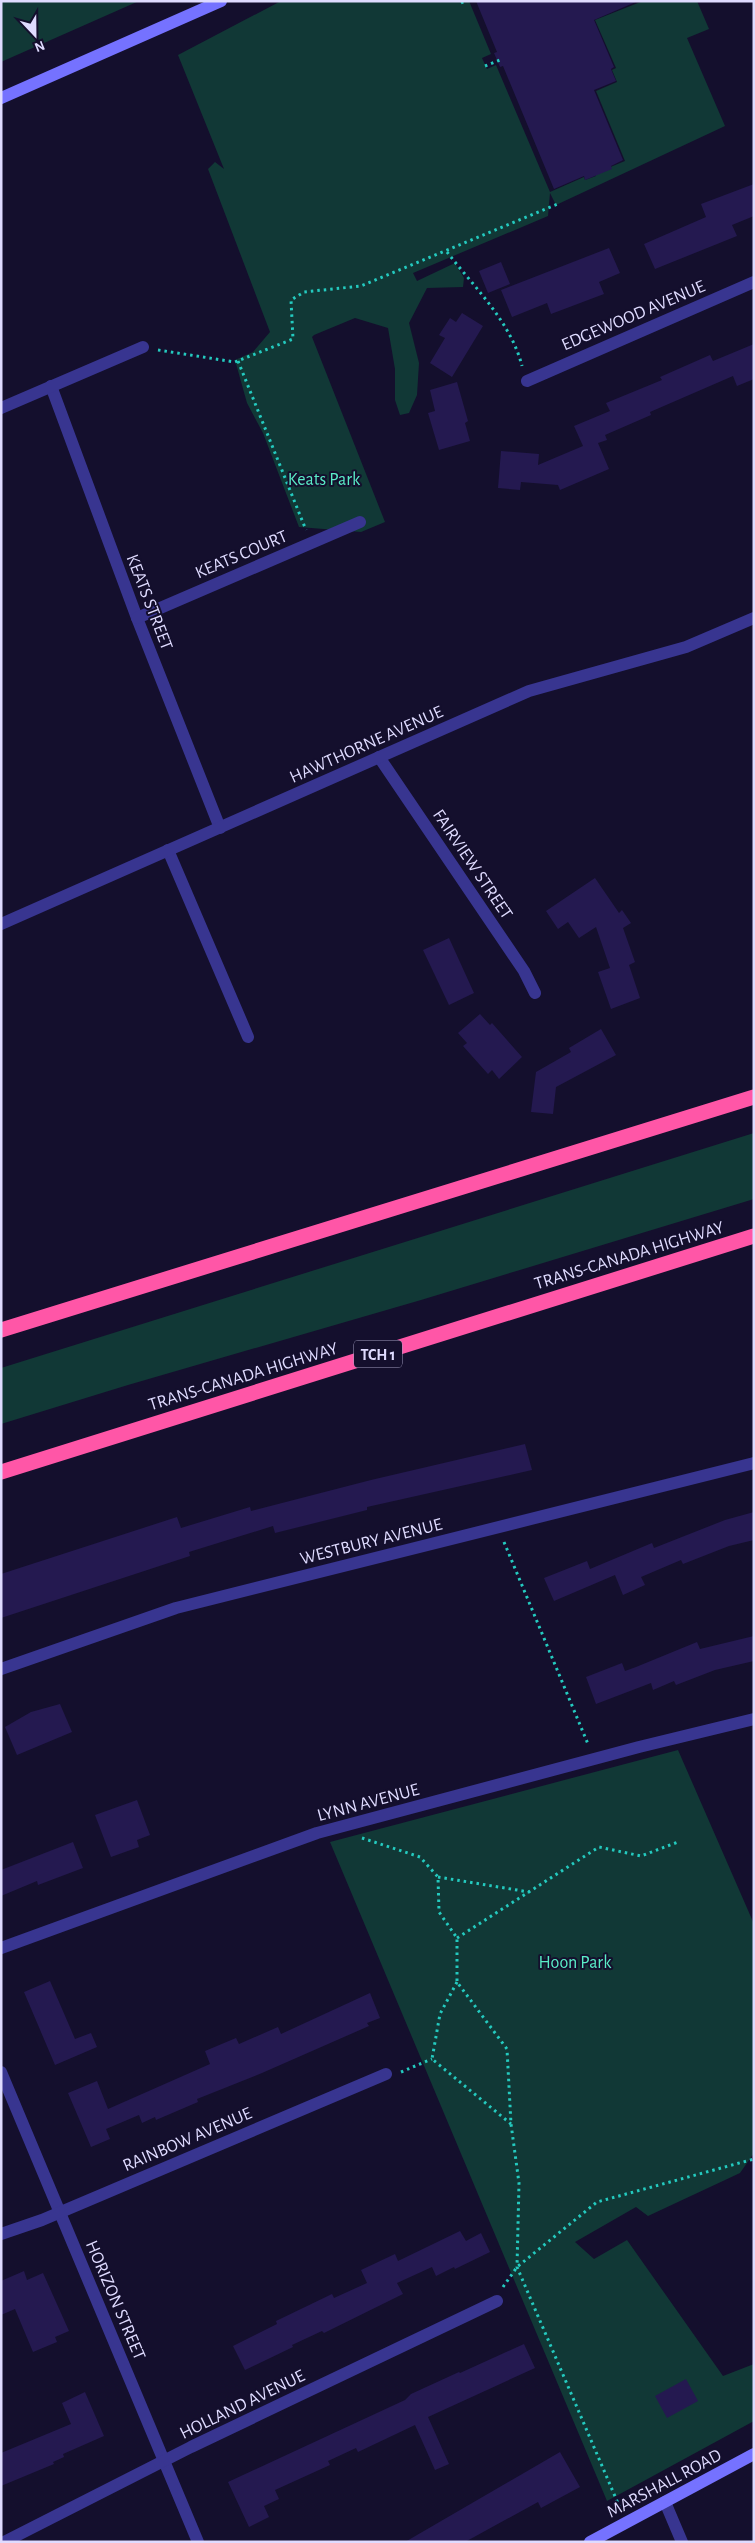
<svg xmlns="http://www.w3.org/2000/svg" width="755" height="2543" font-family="'Alegreya Sans',sans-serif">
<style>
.green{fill:#113836}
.building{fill:#241950}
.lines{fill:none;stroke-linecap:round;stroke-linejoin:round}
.path{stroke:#24cabf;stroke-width:3;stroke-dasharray:2.5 4;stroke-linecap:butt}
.street{stroke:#383590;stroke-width:12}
.secondary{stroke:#7572ff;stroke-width:12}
.highway{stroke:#ff56a7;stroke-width:15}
.labels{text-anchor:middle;stroke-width:4;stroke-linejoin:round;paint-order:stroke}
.shield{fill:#140f2d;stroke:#a29ec0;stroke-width:1}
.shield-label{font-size:16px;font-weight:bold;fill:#dfdbff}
.street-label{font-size:18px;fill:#dfdbff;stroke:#140f2d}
.park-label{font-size:18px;fill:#5aecc7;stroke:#140f2d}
</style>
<rect width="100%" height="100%" fill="#140f2d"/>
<g class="green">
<path d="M1 1H139L1 62Z"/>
<path d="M281 1H469L491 54 482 58 487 69 496 65 550 192 584 177 585 180 596 176V173L625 161 596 91 617 82 612 70 616 68 595 20 643 1H697L709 29 687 38 725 126 556 205 550 193 548 216 413 273 417 281 455 263 464 278 463 287 427 288 409 323 419 363 417 395 409 413 400 415 395 400V369L388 328 355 318 314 335 312 337 385 522 361 532 299 527 263 433 247 403 235 360 253 352 270 332 208 169 215 162 224 169 178 55Z"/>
<path d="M754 1133V1199L421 1300 128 1385 1 1424V1368Z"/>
<path d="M678 1750 754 1924V2153L740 2173 648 2216 636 2207 575 2242 594 2259 627 2240 723 2376 754 2364V2421L607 2501 330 1842Z"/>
</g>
<g class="building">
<path d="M476 1H638L594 20 614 67 611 69 616 81 594 90 623 160 611 166 612 169 585 180 584 176 554 189 503 66 500 67 494 53 497 52Z"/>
<path d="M754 184V216L732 225 737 236 655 269 644 244 706 217 701 204Z"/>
<path d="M609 248 620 273 599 282 604 294 551 314 547 303 512 317 501 290Z"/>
<path d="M501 262 510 284 488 293 479 271Z"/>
<path d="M462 313 483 326 452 377 430 363 445 338 439 335 450 318 456 322Z"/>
<path d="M754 344V379L737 386 733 376 650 412 651 415 605 435 607 440 598 443 609 469 560 490 558 485 521 482 520 490 498 488 501 451 539 454 538 465 583 446 574 426 610 411 606 403 662 380 660 377 710 355 713 361Z"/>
<path d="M457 382 468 421 465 423 470 441 439 450 428 413 435 411 430 390Z"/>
<path d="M595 878 619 913 622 910 631 923 623 928 635 962 629 965 640 998 611 1009 598 972 610 968 596 927 579 938 568 922 558 929 546 911Z"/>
<path d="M449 938 474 993 449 1005 423 950Z"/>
<path d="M480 1014 490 1025 492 1023 522 1057 499 1079 492 1070 488 1074 463 1046 467 1043 458 1033Z"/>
<path d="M601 1029 616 1055 556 1087 553 1114 531 1112 536 1072 571 1052 569 1048Z"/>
<path d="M525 1444 532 1470 367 1507V1510L275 1533 273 1526 189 1552 190 1556 1 1618V1574L177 1517 181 1528 250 1507 251 1511 371 1480Z"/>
<path d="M754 1512V1540L729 1546 683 1564 681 1560 641 1577 645 1585 623 1595 615 1575 554 1601 544 1578 587 1561 590 1569 652 1543 654 1548 725 1520Z"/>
<path d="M754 1636V1661L715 1670 676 1685 674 1681 653 1690 651 1683 596 1704 586 1677 622 1663 625 1671 636 1667 697 1642 700 1649Z"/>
<path d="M60 1704 72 1732 17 1755 5 1727 31 1712Z"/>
<path d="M137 1800 150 1835 137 1840 139 1847 111 1857 95 1815Z"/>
<path d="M73 1842 83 1868 38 1885 37 1881 1 1896V1870Z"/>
<path d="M50 1981 75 2039 91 2033 97 2047 55 2065 24 1992Z"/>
<path d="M370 1993 380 2018 367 2023 369 2026 262 2073 197 2099 198 2102 156 2120 155 2117 142 2123 139 2115 106 2129 110 2139 91 2147 68 2093 97 2081 108 2109 210 2064 205 2051 236 2038 239 2044 278 2027 281 2034Z"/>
<path d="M460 2231 466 2241 481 2233 490 2252 455 2269 454 2267 436 2276 432 2267 397 2283 403 2294 324 2333 322 2331 292 2345 293 2347 245 2370 233 2346 277 2324 276 2321 332 2294 334 2298 367 2283 361 2270 395 2254 398 2261Z"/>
<path d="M24 2271 27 2280 43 2273 69 2331 55 2337 57 2342 33 2352 15 2309 1 2315V2281Z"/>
<path d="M524 2344 535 2368 428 2417 449 2464 435 2470 415 2425 358 2452 356 2448 328 2461 330 2465 275 2490 279 2499 264 2506 269 2517 249 2527 228 2482 405 2400 411 2394 459 2372 460 2373Z"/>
<path d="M686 2379 698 2401 667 2418 655 2396Z"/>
<path d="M85 2392 104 2436 63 2454 64 2457 53 2462 54 2464 1 2486V2453L71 2424 62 2403Z"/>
<path d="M560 2452 580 2487 541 2508 538 2502 465 2542H405Z"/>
</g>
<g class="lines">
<g class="path">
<path d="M461 3 465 1"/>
<path d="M485 66 500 60"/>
<path d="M447 252C474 287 511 322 522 366"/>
<path d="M158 350 235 362 293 339 291 300 304 292 361 286 560 203"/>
<path d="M238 361 306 530"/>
<path d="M504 1542 588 1744"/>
<path d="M362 1838 420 1857 438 1877 439 1912 457 1938V1982L507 2049 511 2124 519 2183 517 2267 620 2508"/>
<path d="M438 1877 529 1892"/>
<path d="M457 1938 599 1847 641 1856 678 1842"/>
<path d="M457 1982 440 2014 432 2059 511 2124"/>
<path d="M401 2072 432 2059"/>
<path d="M503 2287 517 2267 597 2202 754 2159"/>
</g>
<g class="street">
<path d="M527 381 754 282"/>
<path d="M51 386 137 618 220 828"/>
<path d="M1 408 143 347"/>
<path d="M137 618 360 522"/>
<path d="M379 757 524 971 535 993"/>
<path d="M168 850 248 1037"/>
<path d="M1 924 529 691 686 647 754 618"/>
<path d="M1 1669 176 1608 754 1463"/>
<path d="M1 1948 317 1833 639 1747 754 1719"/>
<path d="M1 2072 198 2542"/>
<path d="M1 2234 42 2220 386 2074"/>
<path d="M665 2502 682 2542"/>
<path d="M4 2542 191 2447 497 2301"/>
</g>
<g class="secondary">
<path d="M1 98 221 1"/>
<path d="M590 2542 754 2454"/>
</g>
<g class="highway">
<path d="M1 1330 754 1097"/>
<path d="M1 1472 754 1236"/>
</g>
</g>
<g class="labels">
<rect class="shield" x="354" y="1340.5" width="48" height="27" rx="4"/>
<g class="shield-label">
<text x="378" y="1360">TCH 1</text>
</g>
<g class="street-label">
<text transform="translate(633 315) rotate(-23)" y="6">EDGEWOOD AVENUE</text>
<text transform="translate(241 554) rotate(-23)" y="6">KEATS COURT</text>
<text transform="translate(150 602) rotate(69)" y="6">KEATS STREET</text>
<text transform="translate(366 744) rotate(-24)" y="6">HAWTHORNE AVENUE</text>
<text transform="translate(473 864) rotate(56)" y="6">FAIRVIEW STREET</text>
<text transform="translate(629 1255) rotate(-17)" y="6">TRANS-CANADA HIGHWAY</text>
<text transform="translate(243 1376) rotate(-17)" y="6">TRANS-CANADA HIGHWAY</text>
<text transform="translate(371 1541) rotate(-14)" y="6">WESTBURY AVENUE</text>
<text transform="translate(368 1802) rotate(-15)" y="6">LYNN AVENUE</text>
<text transform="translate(187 2139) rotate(-23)" y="6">RAINBOW AVENUE</text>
<text transform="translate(116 2300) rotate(67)" y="6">HORIZON STREET</text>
<text transform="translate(242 2404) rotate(-26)" y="6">HOLLAND AVENUE</text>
<text transform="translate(664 2483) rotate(-28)" y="6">MARSHALL ROAD</text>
</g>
<g class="park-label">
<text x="324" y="485">Keats Park</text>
<text x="575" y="1968">Hoon Park</text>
</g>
</g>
<rect width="755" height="2543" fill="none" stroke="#dfdbff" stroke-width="5"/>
<g transform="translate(35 35) rotate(158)" stroke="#140f2d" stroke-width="4" paint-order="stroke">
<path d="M0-4L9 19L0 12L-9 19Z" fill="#dfdbff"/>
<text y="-8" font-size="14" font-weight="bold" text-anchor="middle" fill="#dfdbff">N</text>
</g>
</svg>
